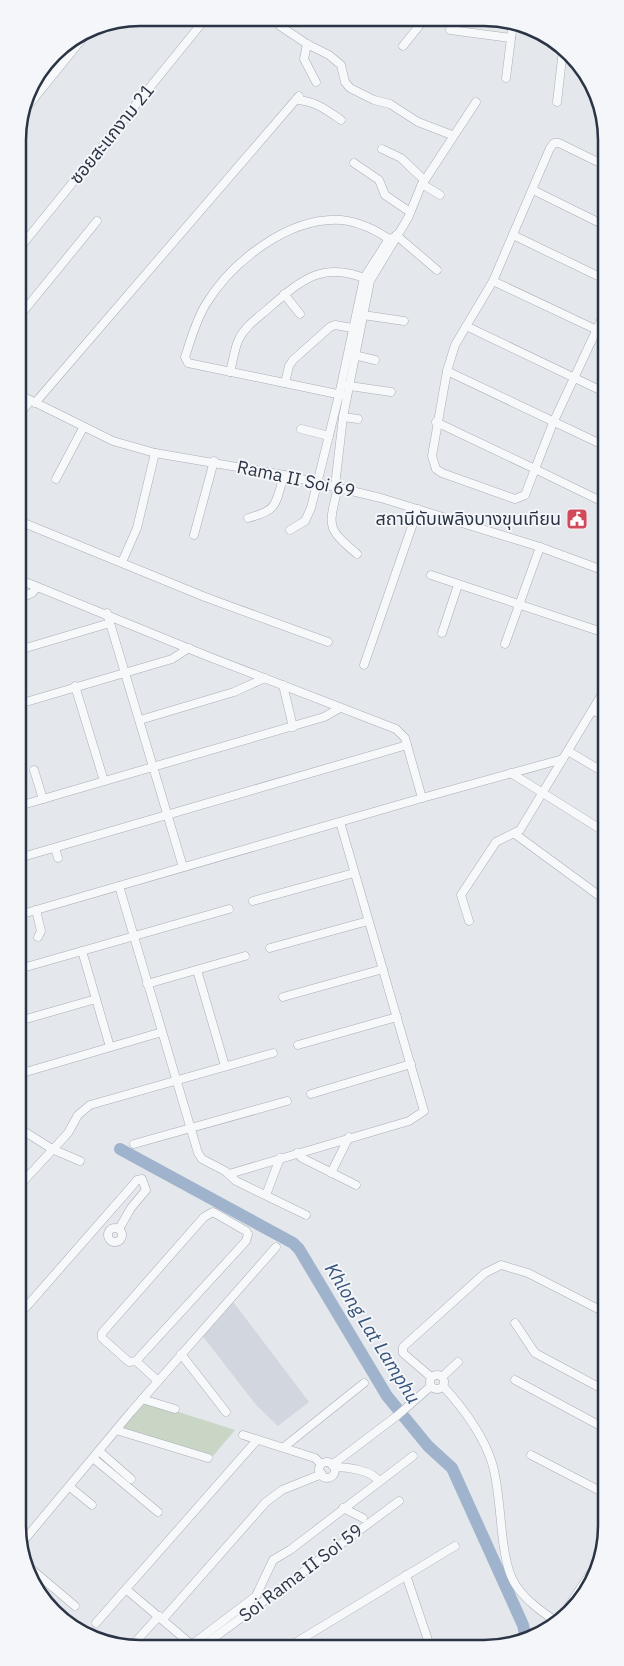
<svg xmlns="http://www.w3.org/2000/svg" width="624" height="1666" font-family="'IBM Plex Sans','Noto Sans Thai',sans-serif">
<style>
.built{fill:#d2d6de}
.green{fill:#c9d6c5}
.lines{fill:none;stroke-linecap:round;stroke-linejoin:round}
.river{stroke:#9fb4cc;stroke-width:12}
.minor-casing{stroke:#a9aeb7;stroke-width:9}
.major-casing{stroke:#a3abb8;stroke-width:11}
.minor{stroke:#f7f8fa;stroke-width:8}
.major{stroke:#fff;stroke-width:10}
.labels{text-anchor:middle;stroke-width:4;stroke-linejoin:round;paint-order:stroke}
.street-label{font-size:18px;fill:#2b3445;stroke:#f4f6f9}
.poi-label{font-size:18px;fill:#2b3445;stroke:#f4f6f9;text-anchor:end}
.water-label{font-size:19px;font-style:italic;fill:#34527a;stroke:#f4f6f9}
.rim{fill:none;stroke:#2b3445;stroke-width:2.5}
</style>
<rect width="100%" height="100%" fill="#e4e7ec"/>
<path class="built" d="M231 1299 309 1402 278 1426 257 1406 201 1334Z"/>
<path class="green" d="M144 1401 235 1430 213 1456 122 1428Z"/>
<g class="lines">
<path class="river" d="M120 1149 293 1243 299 1249 387 1396 428 1446 452 1468 523 1625 526 1639"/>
<g class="minor-casing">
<g id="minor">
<path d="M275 18 280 26 307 44 329 55 341 65 345 82 350 88 374 100 390 104 418 122 452 135"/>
<path d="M450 30 511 38"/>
<path d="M307 44 304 59 316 82"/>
<path d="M403 46 419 26 420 19"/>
<path d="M506 78 513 23"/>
<path d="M296 100C315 101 325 109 341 120"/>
<path d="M557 102 563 50"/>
<path d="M23 112 91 28"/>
<path d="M382 149 401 158 424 180"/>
<path d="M354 163 379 180 385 195 410 212"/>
<path d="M604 165 559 143H554L550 148 493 281 455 345 447 371 432 456 436 469 442 473 515 499 525 495 535 469 605 503"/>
<path d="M422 184 440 195"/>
<path d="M533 190 604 225"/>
<path d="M396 235 437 270"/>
<path d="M513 235 604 279"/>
<path d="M18 250 206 18"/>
<path d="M493 281 597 330"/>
<path d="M284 294 300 314"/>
<path d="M363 315 404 321"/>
<path d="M18 318 97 221"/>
<path d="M466 326 604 392"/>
<path d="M354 355 375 360"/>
<path d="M447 371 605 446"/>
<path d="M230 372C233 362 234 349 239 339 245 326 259 317 269 308 302 279 324 260 369 280"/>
<path d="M285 383 289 366 293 360 330 327 335 325 358 329"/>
<path d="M343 385 391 392"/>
<path d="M18 394 113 441 155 453 284 475 381 498 540 547 605 571"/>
<path d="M347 396 188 363 185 357C191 339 196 320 206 304 232 261 289 217 341 220 361 222 378 231 393 242"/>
<path d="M35 403 299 96"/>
<path d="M18 416 30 401"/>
<path d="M343 417 358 419"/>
<path d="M436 422 535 469 553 423 604 314"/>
<path d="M301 429 329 436"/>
<path d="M56 479 83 428"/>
<path d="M335 486 343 417 370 281 408 218 421 186 476 102"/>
<path d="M338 487C329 526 325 527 357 554"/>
<path d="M248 518C279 510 275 504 284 475"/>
<path d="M19 521 205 597 328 642"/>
<path d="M290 530 305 521 311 508 339 395 364 278 389 239 392 238"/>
<path d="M194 535 214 461"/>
<path d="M122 562 137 528 155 453"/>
<path d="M431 575 605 633"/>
<path d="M18 579 207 656 396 729 405 738 422 798"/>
<path d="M18 599 32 593 37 587"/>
<path d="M107 613 183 867"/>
<path d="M442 633 458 585"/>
<path d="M505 644 540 547"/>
<path d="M19 650 110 623"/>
<path d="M364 665 418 509"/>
<path d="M283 685 293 727"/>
<path d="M75 686 104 781"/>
<path d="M19 704 172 659 189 648"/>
<path d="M593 710 605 717"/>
<path d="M140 720 234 692 265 678"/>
<path d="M568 751 605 773"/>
<path d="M34 770 43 799"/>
<path d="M511 773 605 832"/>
<path d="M19 806 324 717 340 708"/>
<path d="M515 834 605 900"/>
<path d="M55 848 58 858"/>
<path d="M19 858 407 745"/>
<path d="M119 886 198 1153 202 1159 225 1171 236 1181 306 1215"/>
<path d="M253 901 354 873"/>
<path d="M36 910 41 931 38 937"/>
<path d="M19 915 422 798 563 759"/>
<path d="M469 921 461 895 496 842 520 830 605 689"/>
<path d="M270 948 368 921"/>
<path d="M82 951 110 1047"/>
<path d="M19 969 229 909"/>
<path d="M197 970 225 1066"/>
<path d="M147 984 245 956"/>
<path d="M283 997 383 969"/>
<path d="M19 1021 96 999"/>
<path d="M298 1045 397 1017"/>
<path d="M19 1074 162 1032"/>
<path d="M311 1094 411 1064"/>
<path d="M19 1128 52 1149 80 1161"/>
<path d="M134 1144 287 1101"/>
<path d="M297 1153 302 1158 356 1185"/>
<path d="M331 1173 349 1137"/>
<path d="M229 1174 409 1121 424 1111 340 822"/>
<path d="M19 1186 68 1133 78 1115 90 1105 273 1053"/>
<path d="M266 1195 280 1158"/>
<circle cx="115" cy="1235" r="7"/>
<path d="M20 1314 133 1185 137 1180 142 1179 146 1190 131 1208 119 1229"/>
<path d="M515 1323 535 1353 606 1391"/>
<path d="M181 1354 226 1412"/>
<path d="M136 1361 246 1241 248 1234 246 1231 213 1212 204 1217 102 1333V1338L129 1362 136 1361 158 1381"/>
<circle cx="437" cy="1382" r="7"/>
<path d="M431 1377 403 1353V1347L485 1273 501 1265 528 1273 606 1313"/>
<path d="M442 1377 458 1362"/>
<path d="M515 1380 606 1429"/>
<path d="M443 1386C463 1408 483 1434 492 1463 503 1497 498 1556 515 1584 525 1600 542 1612 557 1622"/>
<path d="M142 1399 175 1409"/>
<path d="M116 1430 208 1458"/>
<path d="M243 1435 315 1458 321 1464"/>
<path d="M284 1447 364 1383"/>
<path d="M99 1451 131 1479"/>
<path d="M531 1455 606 1494"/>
<path d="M93 1458 158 1512"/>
<circle cx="327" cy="1470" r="8"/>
<path d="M332 1465 398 1415 431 1386"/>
<path d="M379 1482 413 1456"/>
<path d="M70 1487 92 1505"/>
<path d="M343 1508 363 1518"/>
<path d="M20 1545 131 1412 276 1247"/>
<path d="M30 1568 75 1606"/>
<path d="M406 1575 430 1646"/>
<path d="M127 1590 192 1645"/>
<path d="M163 1619 266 1502 282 1490 322 1474"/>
<path d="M96 1623 257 1440"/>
<path d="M138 1639 159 1616"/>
<path d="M190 1646 256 1596 273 1560 290 1550 379 1482C373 1470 347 1467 334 1467"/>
<path d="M203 1646 399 1501"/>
<path d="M290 1646 455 1546"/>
</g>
</g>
<g class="major-casing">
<path id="major" d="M562 1618 600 1561"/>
</g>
<use href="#minor" class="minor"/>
<use href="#major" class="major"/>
</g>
<defs>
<g id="civic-square" transform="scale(1.125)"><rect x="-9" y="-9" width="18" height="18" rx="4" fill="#d1495b" stroke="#f4f6f9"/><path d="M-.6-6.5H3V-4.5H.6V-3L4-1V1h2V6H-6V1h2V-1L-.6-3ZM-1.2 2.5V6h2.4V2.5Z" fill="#fff"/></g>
</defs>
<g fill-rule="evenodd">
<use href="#civic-square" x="577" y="519"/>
</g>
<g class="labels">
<g class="street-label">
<text transform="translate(112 134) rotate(-51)" y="6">ซอยสะแกงาม 21</text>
<text transform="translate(296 479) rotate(12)" y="6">Rama II Soi 69</text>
<text transform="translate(301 1573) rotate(-37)" y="6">Soi Rama II Soi 59</text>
</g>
<g class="poi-label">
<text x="561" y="525">สถานีดับเพลิงบางขุนเทียน</text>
</g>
<g class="water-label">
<text transform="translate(373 1333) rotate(58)" y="7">Khlong Lat Lamphu</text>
</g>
</g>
<path d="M0 0H624V1666H0ZM140 26H484A114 114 0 0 1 598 140V1526A114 114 0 0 1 484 1640H140A114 114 0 0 1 26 1526V140A114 114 0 0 1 140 26Z" fill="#f4f6f9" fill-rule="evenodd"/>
<path class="rim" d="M140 26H484A114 114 0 0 1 598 140V1526A114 114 0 0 1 484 1640H140A114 114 0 0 1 26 1526V140A114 114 0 0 1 140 26Z"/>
</svg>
